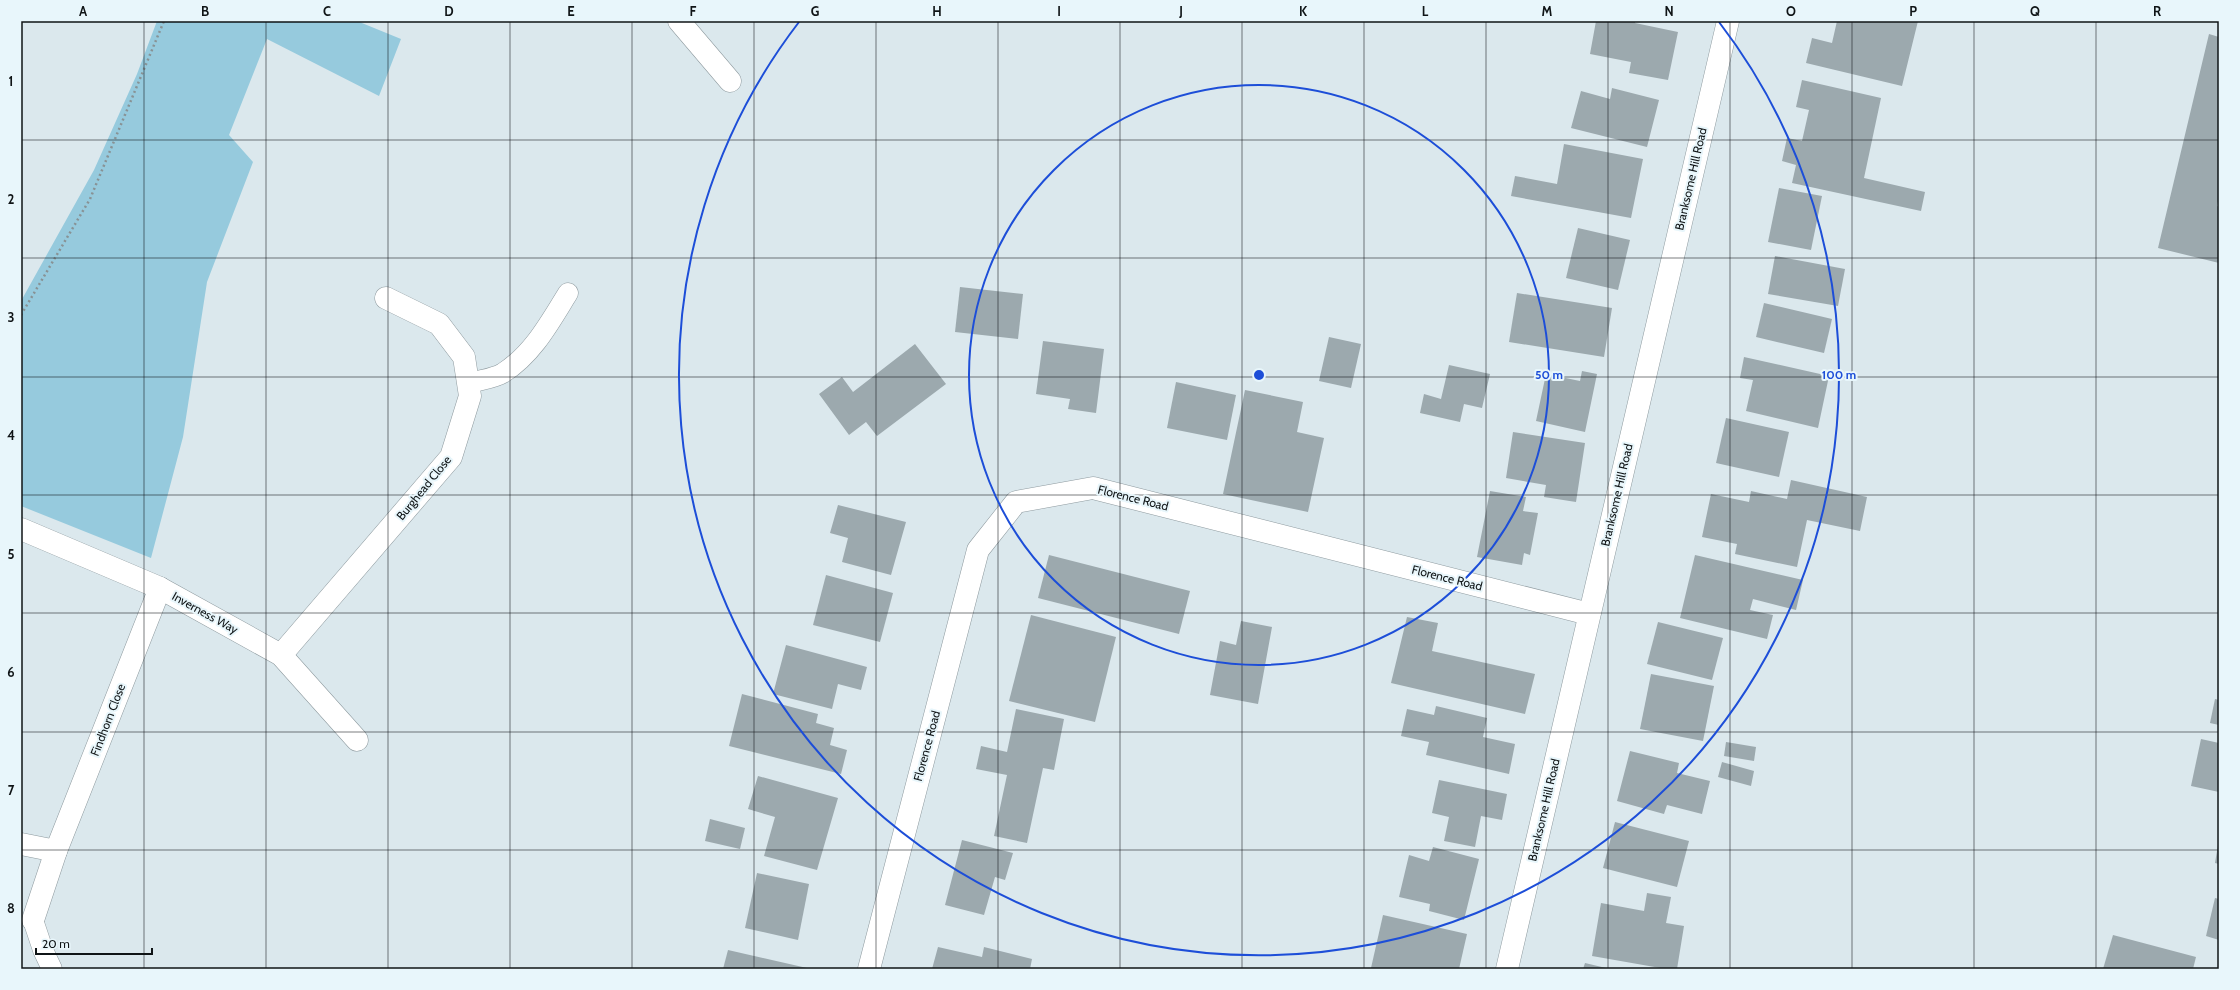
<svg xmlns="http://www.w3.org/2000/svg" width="2240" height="990" font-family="Cabin,sans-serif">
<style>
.green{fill:#96cadd}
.building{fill:#9ca9ae}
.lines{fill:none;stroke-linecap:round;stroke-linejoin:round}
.lane-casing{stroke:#8e9a9f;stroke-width:21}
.street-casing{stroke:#8e9a9f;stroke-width:23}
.secondary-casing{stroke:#8e9a9f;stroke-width:23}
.path{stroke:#889295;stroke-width:2.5;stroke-dasharray:2 3;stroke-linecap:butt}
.lane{stroke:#fff;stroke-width:20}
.street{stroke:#fff;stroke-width:22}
.secondary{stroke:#fff;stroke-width:22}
.grid{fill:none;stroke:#0f1416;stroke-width:1;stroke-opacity:0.55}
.ring{fill:none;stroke:#1d4ed8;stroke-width:2}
.labels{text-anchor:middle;stroke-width:4;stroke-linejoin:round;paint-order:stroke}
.street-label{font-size:12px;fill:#0f1416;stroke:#e8f6fb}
.centre{fill:#1d4ed8;stroke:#e8f6fb;stroke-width:2}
.ring-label{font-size:12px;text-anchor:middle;font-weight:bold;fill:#1d4ed8;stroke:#e8f6fb;stroke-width:4;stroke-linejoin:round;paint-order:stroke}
.neatline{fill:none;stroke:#0f1416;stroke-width:1.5}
.grid-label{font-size:13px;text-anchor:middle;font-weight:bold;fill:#0f1416}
</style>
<rect width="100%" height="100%" fill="#dbe8ed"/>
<path class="green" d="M157 21H357L401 39 379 96 267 39 229 135 253 162 207 282 183 437 151 558 21 506V301L94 170 137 74Z"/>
<g class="building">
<path d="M1596 21H1635V23L1678 32 1668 80 1629 73 1631 62 1590 54Z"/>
<path d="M1837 21H1918L1902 86 1806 63 1812 38 1832 43Z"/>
<path d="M2209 34 2219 37V196L2217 206 2219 207V263L2158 248Z"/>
<path d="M1802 80 1881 98 1864 178 1925 192 1921 211 1792 183 1796 165 1782 161 1787 138 1802 141 1809 110 1796 107Z"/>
<path d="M1612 88 1659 100 1647 147 1571 128 1581 91 1610 99Z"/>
<path d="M1564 144 1643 159 1631 218 1511 196 1515 176 1557 184Z"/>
<path d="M1779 188 1822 196 1811 250 1768 242Z"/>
<path d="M1578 228 1630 240 1618 290 1566 278Z"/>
<path d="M1775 256 1845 269 1838 306 1768 294Z"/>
<path d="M960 287 1023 294 1018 339 955 332Z"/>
<path d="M1517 293 1612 308 1604 357 1509 342Z"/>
<path d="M1764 303 1832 319 1824 353 1756 337Z"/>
<path d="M1329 337 1361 344 1351 388 1319 381Z"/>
<path d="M1043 341 1104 349 1096 413 1068 409 1070 399 1036 394Z"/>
<path d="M915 344 946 384 877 436 866 422 849 435 819 394 842 377 853 392Z"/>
<path d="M1744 357 1829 376 1818 428 1746 411 1753 380 1740 378Z"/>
<path d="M1449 365 1490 374 1482 408 1464 404 1460 422 1420 413 1424 394 1441 399Z"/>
<path d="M1582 371 1597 374 1585 432 1536 421 1546 374 1580 381Z"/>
<path d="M1176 382 1236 395 1227 440 1167 428Z"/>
<path d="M1245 390 1303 402 1297 432 1324 438 1308 512 1223 494Z"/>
<path d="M1726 418 1789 432 1779 477 1716 463Z"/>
<path d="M1513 432 1585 443 1576 502 1544 497 1546 485 1506 478Z"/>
<path d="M1791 480 1867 497 1860 531 1807 520 1797 567 1735 554 1737 544 1702 537 1711 494 1749 502 1751 491 1787 499Z"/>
<path d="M1490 491 1526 497 1523 511 1538 513 1530 555 1524 553 1522 565 1477 557Z"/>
<path d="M838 505 906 522 891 575 842 562 848 538 830 533Z"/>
<path d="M1049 555 1190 591 1179 634 1038 598Z"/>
<path d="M1695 555 1803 580 1796 610 1753 599 1750 610 1773 615 1767 639 1680 618Z"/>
<path d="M826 575 893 593 880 642 813 625Z"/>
<path d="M1031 615 1116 637 1095 722 1009 701Z"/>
<path d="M1407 617 1438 623 1432 651 1535 674 1525 714 1391 683Z"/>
<path d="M1241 621 1272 627 1258 704 1210 695 1220 641 1236 645Z"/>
<path d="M1658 622 1723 638 1712 680 1647 664Z"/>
<path d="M786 645 867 667 861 690 838 684 832 709 773 694Z"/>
<path d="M1651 674 1714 686 1703 741 1640 729Z"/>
<path d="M742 694 818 714 816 723 834 728 830 745 847 750 841 774 729 746Z"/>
<path d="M2215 699 2219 700V725L2210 723Z"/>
<path d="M1436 706 1487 718 1483 737 1515 744 1509 774 1426 755 1429 742 1401 736 1407 709 1434 715Z"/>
<path d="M1016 709 1064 719 1054 770 1043 768 1027 843 994 836 1007 775 976 769 981 746 1007 752Z"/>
<path d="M2201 739 2219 743V792L2191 786Z"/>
<path d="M1726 742 1756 747 1754 761 1724 756Z"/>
<path d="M1630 751 1679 763 1677 773 1710 781 1702 814 1667 805 1664 814 1617 801Z"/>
<path d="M1722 762 1754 771 1751 786 1718 777Z"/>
<path d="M758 776 838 798 817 870 764 856 775 817 748 809Z"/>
<path d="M1439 780 1507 794 1502 820 1481 816 1475 847 1444 841 1449 817 1432 813Z"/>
<path d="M710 819 745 828 740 849 705 841Z"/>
<path d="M1615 822 1689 841 1677 887 1603 868Z"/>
<path d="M962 840 1013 853 1005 880 995 877 984 915 945 905Z"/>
<path d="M2218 845H2219V864L2215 863Z"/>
<path d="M1433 847 1479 859 1464 920 1429 911 1430 904 1399 897 1409 855 1429 861Z"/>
<path d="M757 873 809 884 798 940 745 928Z"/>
<path d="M1647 893 1671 897 1666 923 1684 926 1677 969H1666L1592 956 1601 903 1644 911Z"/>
<path d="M2215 898 2219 899V940L2206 936Z"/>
<path d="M1383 915 1467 934 1459 969 1371 968Z"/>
<path d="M2113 935 2196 957 2193 969H2103Z"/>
<path d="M938 947 982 957 984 947 1032 959 1030 969H932Z"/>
<path d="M728 950 807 968V969H723Z"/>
<path d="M1585 963 1606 968V969H1583Z"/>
</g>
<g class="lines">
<g class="lane-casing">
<g id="lane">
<path d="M468 384C478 380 493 379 503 373 533 354 550 322 568 293"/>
<path d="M33 920 43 950 52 969"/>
</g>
</g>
<g class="street-casing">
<g id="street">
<path d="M679 21 730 81"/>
<path d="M21 529 160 588 281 655 357 740"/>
<path d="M281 655 451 457 470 396 464 357 439 324 386 298"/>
<path d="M21 844 56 851"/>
<path d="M33 920 56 851 160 588"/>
<path d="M869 969 978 550 1016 502 1093 488 1589 614"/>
</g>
</g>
<g class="secondary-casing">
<path id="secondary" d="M1507 969 1728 21"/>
</g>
<path class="path" d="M21 315 90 199 164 21"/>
<use href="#lane" class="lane"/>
<use href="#street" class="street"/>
<use href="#secondary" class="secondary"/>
</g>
<path class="grid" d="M144 21V969M266 21V969M388 21V969M510 21V969M632 21V969M754 21V969M876 21V969M998 21V969M1120 21V969M1242 21V969M1364 21V969M1486 21V969M1608 21V969M1730 21V969M1852 21V969M1974 21V969M2096 21V969M21 140H2219M21 258H2219M21 377H2219M21 495H2219M21 613H2219M21 732H2219M21 850H2219"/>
<g class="ring">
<circle cx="1259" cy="375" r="290"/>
<path d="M1719 22A580 580 0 1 1 799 22"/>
</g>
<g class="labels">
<g class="street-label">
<text transform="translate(1691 179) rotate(-77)" y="4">Branksome Hill Road</text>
<text transform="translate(424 488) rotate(-51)" y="4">Burghead Close</text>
<text transform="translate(1617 495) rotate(-77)" y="4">Branksome Hill Road</text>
<text transform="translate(1133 498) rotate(14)" y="4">Florence Road</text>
<text transform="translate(1447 578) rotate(14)" y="4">Florence Road</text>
<text transform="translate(205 613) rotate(29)" y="4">Inverness Way</text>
<text transform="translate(108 720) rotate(-69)" y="4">Findhorn Close</text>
<text transform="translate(927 746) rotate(-75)" y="4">Florence Road</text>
<text transform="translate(1544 810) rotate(-77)" y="4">Branksome Hill Road</text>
</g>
</g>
<circle cx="1259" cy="375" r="6" class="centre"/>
<g class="ring-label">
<text x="1549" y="379">50 m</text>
<text x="1839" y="379">100 m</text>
</g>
<rect width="2240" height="990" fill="none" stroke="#e8f6fb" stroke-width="44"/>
<path d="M36 948v6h116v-6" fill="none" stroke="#0f1416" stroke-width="2"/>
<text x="42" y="948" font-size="12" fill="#0f1416" stroke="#e8f6fb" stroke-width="3" paint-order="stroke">20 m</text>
<rect x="22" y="22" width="2196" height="946" class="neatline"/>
<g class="grid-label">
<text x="83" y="16">A</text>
<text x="205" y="16">B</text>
<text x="327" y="16">C</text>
<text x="449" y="16">D</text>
<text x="571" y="16">E</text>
<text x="693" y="16">F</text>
<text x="815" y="16">G</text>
<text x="937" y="16">H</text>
<text x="1059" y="16">I</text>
<text x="1181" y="16">J</text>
<text x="1303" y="16">K</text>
<text x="1425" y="16">L</text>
<text x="1547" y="16">M</text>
<text x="1669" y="16">N</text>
<text x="1791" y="16">O</text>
<text x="1913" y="16">P</text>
<text x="2035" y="16">Q</text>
<text x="2157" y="16">R</text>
<text x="11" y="86">1</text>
<text x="11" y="204">2</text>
<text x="11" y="322">3</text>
<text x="11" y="440">4</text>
<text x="11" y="559">5</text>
<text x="11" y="677">6</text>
<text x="11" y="795">7</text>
<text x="11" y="913">8</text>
</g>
</svg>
